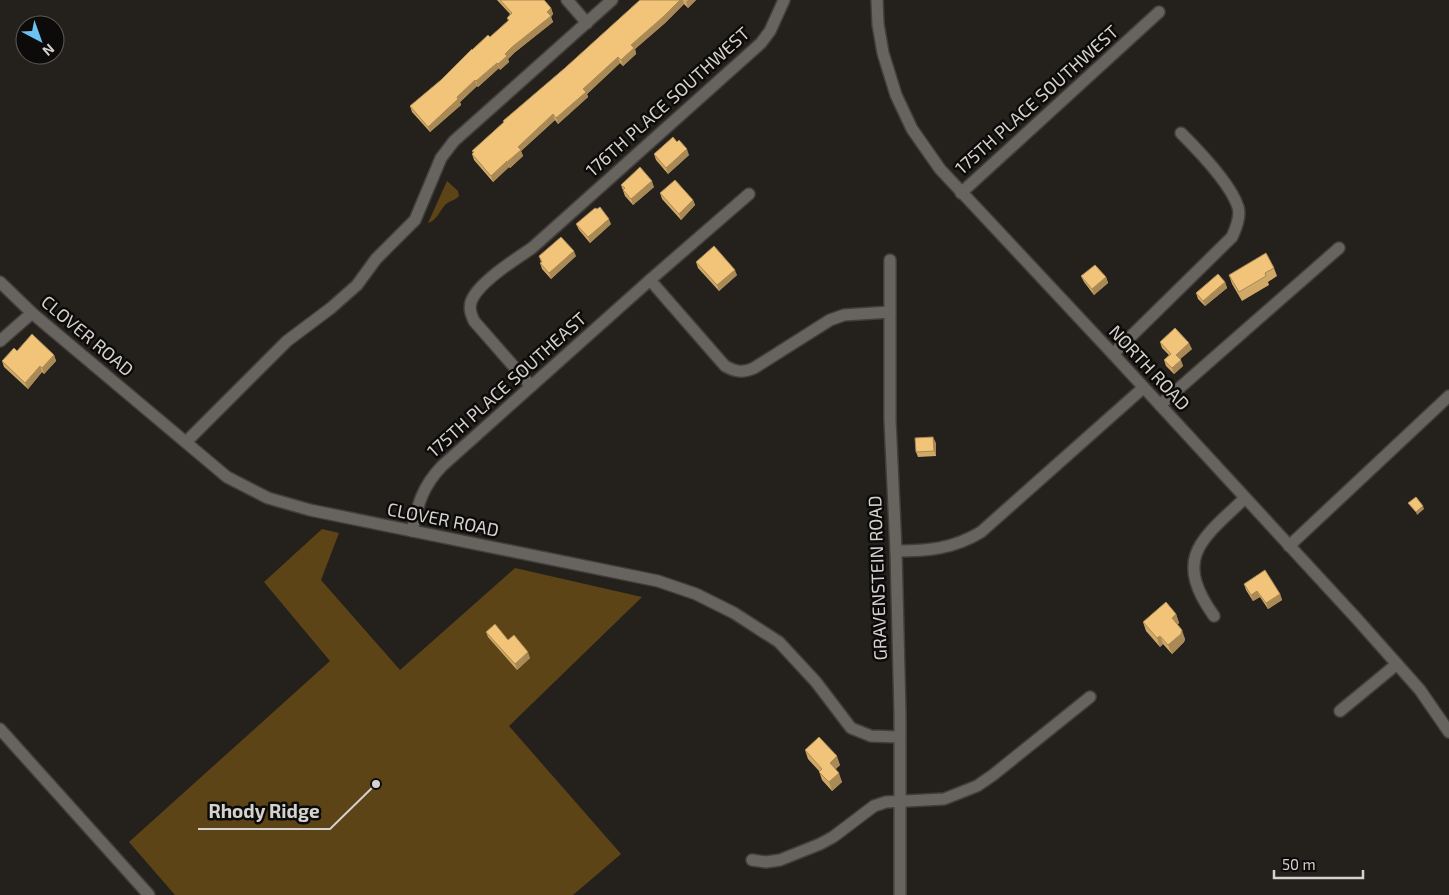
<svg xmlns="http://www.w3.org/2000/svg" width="1449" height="895" font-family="'Exo 2',sans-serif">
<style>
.green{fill:#5d4417}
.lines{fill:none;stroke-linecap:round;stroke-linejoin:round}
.minor-casing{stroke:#413e3b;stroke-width:14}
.minor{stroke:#67645f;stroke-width:11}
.wall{fill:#d0a968}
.shaded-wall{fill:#a98955}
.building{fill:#f2c479;stroke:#a98955}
.labels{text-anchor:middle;stroke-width:5;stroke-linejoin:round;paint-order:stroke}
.street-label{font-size:18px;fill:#d4d2cf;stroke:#0c0b09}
.leader{fill:none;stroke:#d4d2cf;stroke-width:2}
.callout-dot{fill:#d4d2cf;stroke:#0c0b09;stroke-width:2}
.callout-label{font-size:19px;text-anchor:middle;font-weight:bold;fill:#d4d2cf;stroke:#0c0b09;stroke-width:5;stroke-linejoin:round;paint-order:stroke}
</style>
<rect width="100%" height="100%" fill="#24211d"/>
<g class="green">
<path d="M447 181 458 191 459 196C455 201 450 200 445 205 439 212 437 220 428 223Z"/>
<path d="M322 529 339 533 321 580 400 670 515 568 642 597 509 726 621 854 573 895H175L129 842 330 661 264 582Z"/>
</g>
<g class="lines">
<g class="minor-casing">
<g id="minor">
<path d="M567 0 587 23"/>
<path d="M877 0 878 24 883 53 896 95 912 129 940 169 1113 354 1357 619 1420 690 1449 732"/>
<path d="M961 193 1159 12"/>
<path d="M890 260V420L896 551 900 714V895"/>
<path d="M650 280 725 366C736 372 743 373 754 368L830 320 844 315 890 312"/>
<path d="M0 282 32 313 227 477 268 498 310 510 658 581 696 594 734 613 779 642 816 682 851 728 871 736 899 737"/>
<path d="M0 341 32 313"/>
<path d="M1113 354 1232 237C1236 228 1241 216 1238 207 1231 184 1197 149 1181 133"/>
<path d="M531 386 474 321C471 314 469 309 471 302 477 283 516 259 532 248L761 43 770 31 784 0"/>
<path d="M1160 405 1339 248"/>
<path d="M186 442 287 341 331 308 357 285 376 259 415 220 441 158 454 141 612 0"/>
<path d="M412 531C418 504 422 487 442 466L650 280 749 194"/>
<path d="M1289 546 1449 396"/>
<path d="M896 551C927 551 953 549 981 532L1143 388"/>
<path d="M1214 616C1172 557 1202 539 1245 498"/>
<path d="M1340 711 1397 664"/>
<path d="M0 729 149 895"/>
<path d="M752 860 766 862 780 860 820 844 833 837 874 806 886 802 944 799 977 786 993 775 1090 697"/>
</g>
</g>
<use href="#minor" class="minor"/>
</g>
<g class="wall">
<path d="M497 0H544L551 8 553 14 551 17 553 22 514 53 508 59 509 62 500 70 499 68 478 87 477 86 460 102 461 105 430 132 412 112 410 106 441 80 472 50 490 37 508 21 507 18 510 14Z"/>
<path d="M640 0H696L688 8 684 4 665 23 635 49 636 54 623 66 620 63 587 94 588 97 558 124 555 120 521 151 523 156 510 168 509 167 493 182 474 160 472 154 473 153 472 151 503 123V121L565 68Z"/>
<path d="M654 154 689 155 668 174 656 160Z"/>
<path d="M621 185 654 187 633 205 625 196Z"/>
<path d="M660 193 693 200 695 205 681 220 662 199Z"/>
<path d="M576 224H611L590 243 579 230Z"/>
<path d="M539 256H576L551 279 542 269 540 263 541 262Z"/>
<path d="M696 262 737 275 719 291 698 268Z"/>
<path d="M1274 268 1277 276 1268 282 1269 285 1242 301 1232 284 1229 275Z"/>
<path d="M1081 276 1106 277 1108 283 1094 295 1084 282Z"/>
<path d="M1225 282 1227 288 1205 306 1198 299 1196 293Z"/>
<path d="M1160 342 1192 349 1180 359 1183 366 1174 374 1166 366 1164 360 1169 355 1162 348Z"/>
<path d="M17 351 54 355 56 361 44 374 42 372 28 389 4 367 2 361Z"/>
<path d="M936 443V456L918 457 916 452Z"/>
<path d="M1244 584 1280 594 1282 600 1268 609 1260 597 1253 601 1246 590Z"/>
<path d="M1176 614 1179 623 1177 625 1185 639 1184 642 1172 654 1163 644 1160 647 1146 631 1143 622Z"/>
<path d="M486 632 508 640 530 658 517 670 488 637Z"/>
<path d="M805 750 840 765 835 769 842 782 832 791 822 780 819 771 808 759Z"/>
</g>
<g class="shaded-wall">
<path d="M680 0H683L684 4 665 23 635 49 636 54 623 66 621 60 631 45Z"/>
<path d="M688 0H696L688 8 686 2Z"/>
<path d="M551 8 553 14 551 17 553 22 514 53 508 59 509 62 500 70 498 64 505 54Z"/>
<path d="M618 57 620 63 587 94 588 97 558 124 556 118 583 89Z"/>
<path d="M497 63 499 68 478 87 476 81Z"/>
<path d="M475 80 477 86 460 102 461 105 430 132 428 127 457 97Z"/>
<path d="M553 114 555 120 521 151 523 156 510 168 507 162 518 147Z"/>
<path d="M687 149 689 155 668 174 666 168Z"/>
<path d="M507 161 509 167 493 182 491 176Z"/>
<path d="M652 181 654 187 633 205 631 199Z"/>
<path d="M693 200 695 205 681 220 679 214Z"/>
<path d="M609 219 611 224 590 243 588 237Z"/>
<path d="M574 251 576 256 551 279 549 273Z"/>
<path d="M735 270 737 275 719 291 717 285Z"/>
<path d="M1106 277 1108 283 1094 295 1092 289Z"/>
<path d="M1225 282 1227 288 1205 306 1203 301Z"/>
<path d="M1189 343 1192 349 1178 361 1176 355Z"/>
<path d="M54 355 56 361 44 374 42 368Z"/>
<path d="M1181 360 1183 366 1174 374 1172 368Z"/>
<path d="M40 366 42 372 28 389 25 383Z"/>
<path d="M933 437 936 443V456L934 451Z"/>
<path d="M1423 506 1424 509 1417 515 1416 512Z"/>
<path d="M1257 591 1260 597 1253 601 1251 595Z"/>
<path d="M1280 594 1282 600 1268 609 1266 603Z"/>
<path d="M1176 614 1179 623 1175 627 1172 618Z"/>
<path d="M1182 630 1185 639 1184 642 1172 654 1168 645Z"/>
<path d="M1160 636 1163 644 1160 647 1157 638Z"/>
<path d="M528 652 530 658 517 670 515 664Z"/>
<path d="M837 756 840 765 833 772 830 763Z"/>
<path d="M839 773 842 782 832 791 829 782Z"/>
</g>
<g class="building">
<path d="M500 0H544L551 8 547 12 551 16 512 47 505 54 507 56 498 64 497 63 476 81 475 80 457 97 458 99 428 127 410 106 441 80 472 49V50L488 35 490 37 509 20 507 18 512 13Z"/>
<path d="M640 0H680L663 17 631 45 634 48 621 60 618 57 583 89 586 92 556 118 553 114 518 147 521 150 507 162V161L491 176 472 154 474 152 472 151 504 122 503 121 565 68Z"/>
<path d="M673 137 677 142 679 140 687 149 666 168 654 154Z"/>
<path d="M640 167 652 181 631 199 623 190 625 188 621 185Z"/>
<path d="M675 180 693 200 679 214 660 193Z"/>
<path d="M600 207 609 219 588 237 576 224 595 208 597 209Z"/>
<path d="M561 237 574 251 549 273 540 263 542 262 539 256Z"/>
<path d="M714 246 735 270 717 285 696 262Z"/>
<path d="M1266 253 1274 268 1265 273 1266 276 1239 292 1229 275Z"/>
<path d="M1095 265 1106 277 1092 289 1081 276Z"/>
<path d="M1218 274 1225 282 1203 301 1196 293Z"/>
<path d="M1175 328 1189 343 1176 355 1181 360 1172 368 1164 360 1171 354 1160 342Z"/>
<path d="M32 334 54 355 42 368 40 366 25 383 2 361 14 348 17 351Z"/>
<path d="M933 437 934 451 916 452 915 438Z"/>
<path d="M1416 497 1423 506 1416 512 1408 503Z"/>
<path d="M1265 570 1280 594 1266 603 1257 591 1251 595 1244 584Z"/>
<path d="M1166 602 1176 614 1172 618 1182 630 1181 634 1168 645 1160 636 1157 638 1143 622Z"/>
<path d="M495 624 508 640 514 635 528 652 515 664 486 632Z"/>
<path d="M819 737 837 756 830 763 839 773 829 782 819 772 822 769 805 750Z"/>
</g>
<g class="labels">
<g class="street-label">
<text transform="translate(1037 100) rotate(-42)" y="6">175TH PLACE SOUTHWEST</text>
<text transform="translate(668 102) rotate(-42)" y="6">176TH PLACE SOUTHWEST</text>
<text transform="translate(87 336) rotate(40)" y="6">CLOVER ROAD</text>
<text transform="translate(1149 368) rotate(47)" y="6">NORTH ROAD</text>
<text transform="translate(507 385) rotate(-42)" y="6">175TH PLACE SOUTHEAST</text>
<text transform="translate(443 520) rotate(11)" y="6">CLOVER ROAD</text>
<text transform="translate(878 578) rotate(-92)" y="6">GRAVENSTEIN ROAD</text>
</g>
</g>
<path class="leader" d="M376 784L330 829H198"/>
<circle class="callout-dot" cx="376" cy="784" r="5"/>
<g class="callout-label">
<text x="264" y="818">Rhody Ridge</text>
</g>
<g transform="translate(40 40) rotate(139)"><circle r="24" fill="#0c0b09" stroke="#5c5b58"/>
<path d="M0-4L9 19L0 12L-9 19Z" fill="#6dc2f3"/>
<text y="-8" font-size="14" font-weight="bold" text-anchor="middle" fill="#d4d2cf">N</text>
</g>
<path d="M1274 870v8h89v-8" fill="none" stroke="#d4d2cf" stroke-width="2.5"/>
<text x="1282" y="870" font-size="15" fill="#d4d2cf" stroke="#0c0b09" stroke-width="4" paint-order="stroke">50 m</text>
</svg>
